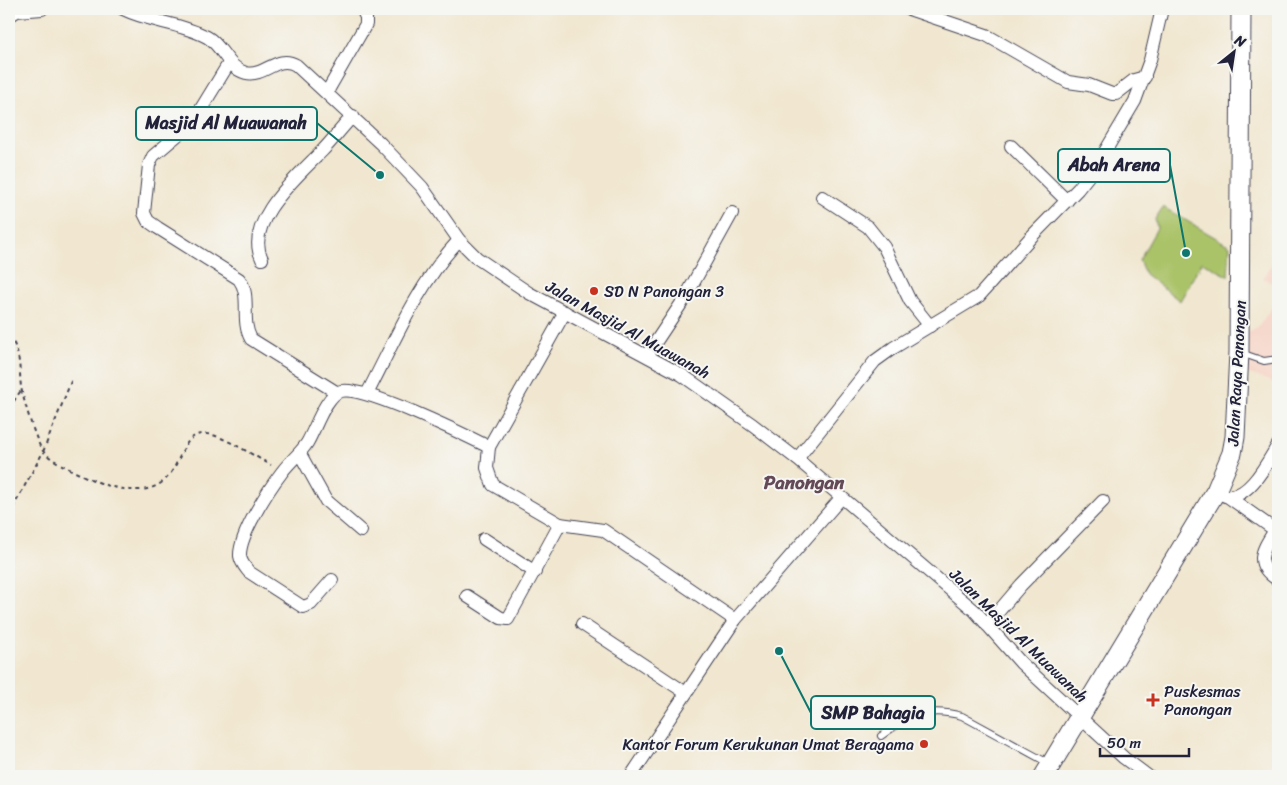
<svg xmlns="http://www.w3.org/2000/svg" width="1287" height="785" font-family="Sriracha,sans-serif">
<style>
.built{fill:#f6d2c4}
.green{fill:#aac268;stroke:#667252}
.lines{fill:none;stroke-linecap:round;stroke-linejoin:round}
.lane-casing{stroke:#414051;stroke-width:8}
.street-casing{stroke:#414051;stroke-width:14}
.secondary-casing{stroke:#414051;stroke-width:21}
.path{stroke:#414051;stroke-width:2;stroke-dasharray:4 4;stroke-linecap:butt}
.lane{stroke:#fff;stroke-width:6}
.street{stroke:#fff;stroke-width:12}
.secondary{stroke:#fff;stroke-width:19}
.poi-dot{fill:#c8321e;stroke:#f6f6f2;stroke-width:2}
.labels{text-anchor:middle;stroke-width:4;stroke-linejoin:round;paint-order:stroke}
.poi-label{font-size:16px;fill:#22223b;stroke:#f6f6f2;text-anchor:start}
.street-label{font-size:16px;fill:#22223b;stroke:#f6f6f2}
.quarter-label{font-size:19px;font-weight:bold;fill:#644a57;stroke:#f6f6f2}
.leader{fill:none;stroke:#0f766e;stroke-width:2}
.callout-dot{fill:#0f766e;stroke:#f6f6f2;stroke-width:2}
.callout{fill:#f6f6f2;stroke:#0f766e;stroke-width:2}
.callout-label{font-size:18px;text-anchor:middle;font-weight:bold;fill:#22223b}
</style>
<rect width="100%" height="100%" fill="#f6f6f2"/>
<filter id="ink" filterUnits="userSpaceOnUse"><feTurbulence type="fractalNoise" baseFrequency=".02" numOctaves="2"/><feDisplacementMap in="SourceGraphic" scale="10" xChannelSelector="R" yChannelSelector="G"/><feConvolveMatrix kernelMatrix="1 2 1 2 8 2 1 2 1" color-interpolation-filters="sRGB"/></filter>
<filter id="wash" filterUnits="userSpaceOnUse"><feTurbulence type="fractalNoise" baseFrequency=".0096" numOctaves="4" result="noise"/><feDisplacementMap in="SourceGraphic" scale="20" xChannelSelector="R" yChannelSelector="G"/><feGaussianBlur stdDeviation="1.12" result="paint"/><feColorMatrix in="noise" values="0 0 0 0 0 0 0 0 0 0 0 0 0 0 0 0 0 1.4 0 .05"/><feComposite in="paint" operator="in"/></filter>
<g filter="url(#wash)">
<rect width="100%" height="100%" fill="#f1e7d0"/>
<g class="built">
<path d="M1278 254V286L1263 278Z"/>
<path d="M1278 299V384L1244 372 1247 332 1258 327Z"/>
</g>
<path class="green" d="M1163 207 1230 246 1228 276 1202 262 1180 301 1145 274 1139 260 1157 228 1155 219Z"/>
</g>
<g filter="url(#ink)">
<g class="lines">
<g class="lane-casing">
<g id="lane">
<path d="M1241 353 1264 361 1278 359"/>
<path d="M881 736C909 716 927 706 962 716L1050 764"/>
</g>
</g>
<g class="street-casing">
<g id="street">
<path d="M123 9C149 22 181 23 207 37 223 46 227 68 246 73 265 77 277 54 296 65L381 144 422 187 459 240 477 258 529 293 682 375 753 425 797 459 975 611 1021 663 1124 758 1148 776"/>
<path d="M909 9 986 35 1068 82 1089 85 1112 94H1116L1134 80 1145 77"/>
<path d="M9 16 17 11 42 9"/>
<path d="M229 63 193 122 153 156 149 165 144 213 148 221 158 228 239 279C252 296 240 320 251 339L336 392"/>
<path d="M327 92 366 24V17L362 9"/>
<path d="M1011 146 1067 201"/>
<path d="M822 197 868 227 884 247 910 301 930 326"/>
<path d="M262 259C243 222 299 175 322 151 333 140 342 127 353 116"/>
<path d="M647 355 685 298 732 213"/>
<path d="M367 394C394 342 418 284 459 240"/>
<path d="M300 454 326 501 361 531"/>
<path d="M797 459 875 361 893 348 979 296 1032 236 1078 189 1097 165 1135 101 1150 60 1162 9"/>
<path d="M1216 491C1219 492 1223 496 1226 496 1249 500 1268 461 1278 445"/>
<path d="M1227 496 1275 530"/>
<path d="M560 524 493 485 487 468 489 447 565 312"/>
<path d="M1278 525C1266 546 1249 562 1278 580"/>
<path d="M484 539 535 572"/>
<path d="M332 580 311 604 303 607 249 572C245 567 241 563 240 556 239 535 269 489 282 472 290 461 300 454 307 443 315 430 326 394 341 391 365 386 463 434 489 447"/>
<path d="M467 596 501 618 508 619 560 524 603 530 735 620"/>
<path d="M582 624 686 693"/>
<path d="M987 625 1021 585 1103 501"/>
<path d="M631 776 735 620 841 498"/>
</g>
</g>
<g class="secondary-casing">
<path id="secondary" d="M1044 776 1216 491 1232 453 1235 437 1239 352 1241 9"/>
</g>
<g class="path">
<path d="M9 336C21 351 19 368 21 387 23 398 36 443 43 451 52 463 99 484 113 487 192 506 168 430 207 434 222 435 256 457 271 465"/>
<path d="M9 408 22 389"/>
<path d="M9 515 43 452 72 379"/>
</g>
<use href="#lane" class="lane"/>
<use href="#street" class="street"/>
<use href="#secondary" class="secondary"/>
</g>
</g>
<g class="poi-dot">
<circle cx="594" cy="291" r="5"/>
<path d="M1150.5 692.5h5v5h5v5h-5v5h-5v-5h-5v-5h5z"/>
<circle cx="924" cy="744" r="5"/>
</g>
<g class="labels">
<g class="poi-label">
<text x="604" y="297">SD N Panongan 3</text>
<text x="1164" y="697">Puskesmas<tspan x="1164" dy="18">Panongan</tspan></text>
<text x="914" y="750" text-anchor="end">Kantor Forum Kerukunan Umat Beragama</text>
</g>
<g class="street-label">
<text transform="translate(628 329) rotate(29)" y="6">Jalan Masjid Al Muawanah</text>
<text transform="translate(1236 373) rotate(-87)" y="6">Jalan Raya Panongan</text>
<text transform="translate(1019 635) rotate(44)" y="6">Jalan Masjid Al Muawanah</text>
</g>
<g class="quarter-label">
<text x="804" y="489">Panongan</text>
</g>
</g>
<path class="leader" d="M380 175L317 123M1186 253L1170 165M779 651L811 713"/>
<g class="callout-dot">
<circle cx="380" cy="175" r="5"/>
<circle cx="1186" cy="253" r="5"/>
<circle cx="779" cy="651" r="5"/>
</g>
<g class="callout">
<rect x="136" y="107" width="181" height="33" rx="5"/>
<rect x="1058" y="149" width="112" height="33" rx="5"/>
<rect x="811" y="696" width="124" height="33" rx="5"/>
</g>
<g class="callout-label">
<text x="226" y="129">Masjid Al Muawanah</text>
<text x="1114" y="171">Abah Arena</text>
<text x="873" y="719">SMP Bahagia</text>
</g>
<rect width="1287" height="785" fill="none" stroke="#f6f6f2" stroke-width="30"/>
<g transform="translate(1234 52) rotate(30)" stroke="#f6f6f2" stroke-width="4" paint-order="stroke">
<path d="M0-4L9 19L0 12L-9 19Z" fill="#22223b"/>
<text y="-8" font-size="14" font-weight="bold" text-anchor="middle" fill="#22223b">N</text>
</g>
<path d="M1100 748v8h89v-8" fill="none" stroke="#22223b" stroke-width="2.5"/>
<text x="1107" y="748" font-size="15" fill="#22223b" stroke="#f6f6f2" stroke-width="4" paint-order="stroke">50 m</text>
</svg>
